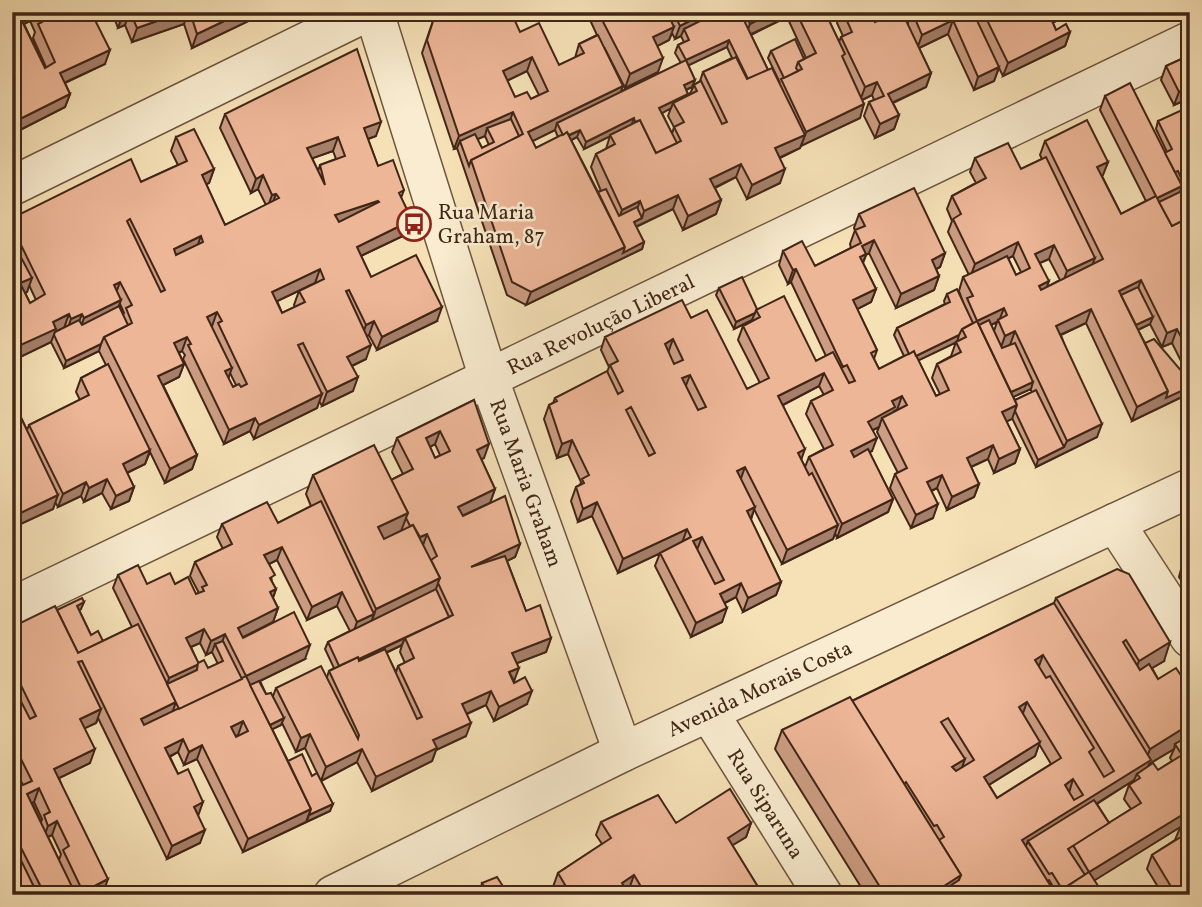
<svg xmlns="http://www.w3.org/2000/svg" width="1202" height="907" font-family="Vollkorn,serif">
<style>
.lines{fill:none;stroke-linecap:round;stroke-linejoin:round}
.minor-casing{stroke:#6e553f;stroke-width:41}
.minor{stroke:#f9ecd0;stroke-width:38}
.wall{fill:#cc9d82;stroke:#412617;stroke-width:2;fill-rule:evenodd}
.shaded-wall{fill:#a67f6a;stroke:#412617;stroke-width:2}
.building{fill:#edb697;stroke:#412617;stroke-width:2;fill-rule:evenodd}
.labels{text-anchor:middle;stroke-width:5;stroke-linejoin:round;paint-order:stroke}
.poi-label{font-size:21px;fill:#412617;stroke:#f9ecd0;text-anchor:start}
.street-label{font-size:21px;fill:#412617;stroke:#f9ecd0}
</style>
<rect width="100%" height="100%" fill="#f6e1b7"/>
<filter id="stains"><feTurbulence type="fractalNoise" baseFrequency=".00286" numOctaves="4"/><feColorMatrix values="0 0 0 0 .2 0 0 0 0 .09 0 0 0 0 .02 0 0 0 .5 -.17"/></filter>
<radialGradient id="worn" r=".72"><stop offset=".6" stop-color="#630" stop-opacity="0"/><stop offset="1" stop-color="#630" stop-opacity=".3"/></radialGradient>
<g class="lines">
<g class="minor-casing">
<g id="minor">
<path id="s1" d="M374 12 489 379 623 752"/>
<path d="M12 186 367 12"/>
<path d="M1115 523 1190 638"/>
<path id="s2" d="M12 607 1190 41"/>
<path id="s3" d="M709 713 823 895"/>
<path id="s4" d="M333 895 623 752 1190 488"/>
</g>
</g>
<use href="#minor" class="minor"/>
</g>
<g class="wall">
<path d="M12 12H91L105 64 65 83 70 94 65 107 12 134ZM30 21 35 32 33 38 46 67 45 68 24 24Z"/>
<path d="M109 12H267L192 48 184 24 132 42 125 25 118 28 113 15 110 16Z"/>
<path d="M436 12 520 32 559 65 575 58 579 44 597 35 590 20 593 12H825L839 42 841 37 843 36 837 23 840 12H871L875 22 892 13V12H1048L1056 30 1070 32 1065 46 1003 76 999 68 994 81 974 90 948 34 919 48 931 73 926 87 893 103 899 115 894 129 875 138 864 116 869 102 874 100 872 95 862 100 860 118 801 145 800 148 780 158V183L747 199 736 177 715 188 721 200 716 214 683 230 673 209 636 227 644 242 642 249 526 305 507 295 457 148 454 149 422 53ZM787 17 806 58 804 59 771 51 768 58 780 83 768 70 751 35ZM672 33 675 39 681 36 684 42 678 45 675 53 681 63 620 92 623 86 604 47 625 88 658 72 657 46 669 40ZM727 47 732 58 703 72 700 81 694 85 690 94 687 96 686 90 692 87 695 80 688 65ZM527 71 539 95 531 99 515 97 507 81ZM671 108 668 116 674 127 672 134 662 113ZM555 130 558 137 536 148 532 141ZM485 136 489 145 482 148 477 139ZM610 136 606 149 596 154 591 167 601 191 598 192 571 140 577 137 584 149Z"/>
<path d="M1050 12H1076L1054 22Z"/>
<path d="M1190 55V98L1174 105 1161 80 1166 66Z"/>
<path d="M1105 96 1165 153 1167 152 1156 129 1158 121 1190 126V180L1181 184 1179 192 1190 187V370L1186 371 1172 343 1162 347 1150 324 1138 330 1145 343 1190 381V393L1132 421 1086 323 1061 335 1097 437 1036 467 1012 418 1006 421 1020 449 1015 463 994 473 988 459 971 467 979 484 974 497 947 510 937 488 932 491 933 518 911 528 890 488 895 474 898 473 877 432 879 427 873 430 872 451 869 452 893 499 888 512 837 538 835 533 833 539 782 564 754 509 751 520 781 582 776 595 743 612 736 597 725 603 722 622 691 637 655 566 660 553 618 573 592 516 578 522 571 501 576 487 580 485 581 482 568 454 557 458 544 419 549 405 553 403 555 398 607 372 609 367 601 350 605 337 691 318 747 389 760 383 738 340 743 326 752 320 734 329 716 295 719 288 757 309 816 361 826 356 791 282 788 284 779 265 783 251 815 266 851 248 850 244 855 230 854 228 859 214 945 253 940 267 936 269 939 276 934 290 896 308 869 253 866 255 863 263 876 289 871 302 857 309 877 350 874 359 879 369 904 356 894 335 897 328 945 304 944 301 947 294 964 305 959 291 963 277 969 275 948 232 952 221 947 209 952 196 976 183 970 172 975 158 1021 169 1042 159 1040 155 1045 141 1108 162 1102 176 1121 214 1146 201 1100 110ZM1013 256 1021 272 1016 275 1008 258ZM1049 259 1060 280 1047 287 1040 263ZM997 322 994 331 991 325ZM956 342 951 356 937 364 932 378 940 394 936 396 918 360ZM819 386 824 395 811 401 806 414 824 449 809 457 805 467 801 459 783 405ZM1030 389 1032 392 1015 400 1013 397Z"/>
<path d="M225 114 376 136 368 139 378 166 404 190 401 198 412 220 407 234 361 256 371 277 437 321 377 350 369 335 367 336 366 359 352 366 353 391 322 406 319 401 317 408 254 439 250 431 224 444 183 359 185 355 182 351 179 353 184 364 179 377 163 385 197 455 192 469 165 483 150 452 145 464 127 473 134 487 129 501 111 509 102 493 84 502 81 496 58 507 55 502 53 509 12 528V399L27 430 29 425 80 400 76 392 81 378 106 365 99 351 64 368 51 342 12 361V218L141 182 178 165 171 151 176 137 214 169 209 183 206 184 225 225 266 205 258 189 251 193 220 128ZM333 151 336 159 320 165 318 171 312 158ZM315 283V284L299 291 294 305 295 307 282 313 277 301ZM29 285 36 300 30 303 25 293 27 292ZM120 304 124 313 123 315 119 306ZM230 373 236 385 233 387 228 378Z"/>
<path d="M474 400 484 458 481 459 495 489 490 503 520 544 515 557 507 561 526 611 551 638 546 652 517 663 514 682 527 704 494 721 486 705 467 714 466 736 436 750 432 761 372 791 357 762 321 781 330 811 243 852 197 759 184 765 178 752 170 757 198 816 200 843 167 859 98 718 96 723 84 728 90 763 59 778 103 893 99 895H12V627L57 610 81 609 79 610 91 635 103 641 132 627 113 588 118 575 147 584H175L196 594 199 593 190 576 195 562 223 549 217 537 222 524 278 523 311 506 306 494 313 475 391 480 403 474 392 452 397 438ZM435 444 440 455 435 458 430 447ZM277 560 307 620 337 606 350 631 328 642 325 649 334 668 329 671 327 677 276 688 273 696 266 694 260 681 305 659 243 638 242 637 273 622 278 608 273 598 276 589 272 582 269 564ZM200 643 206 655 212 652 218 664 208 668 198 663 191 647ZM402 645 400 652 405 663 398 666 396 672 386 653ZM282 723 296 752 305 748 317 773 312 776 288 761 272 729 281 725ZM34 802 42 819 41 822 32 803ZM52 835 61 854 59 860 48 837Z"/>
<path d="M1190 539V593L1179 577 1186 550Z"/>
<path d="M1056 598 1164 661 1152 668 1158 679 1190 689V821L1094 880 1057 893 1049 880 1047 881V895H866L775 749 782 730 852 701 1054 603ZM1039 744 1051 764 997 798 989 785 1035 756ZM1174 749 1170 758 1172 761 1158 770 1149 766V764ZM1134 780V782L1129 785 1124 799 1131 809 1109 823 1097 804Z"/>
<path d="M601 822 751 823 746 837 732 845 763 895H633L629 889 626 890 629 895H558L553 887 558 873 602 844 596 835Z"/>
<path d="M1190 822V891L1183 895H1163L1147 869 1152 855 1175 840 1180 828Z"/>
<path d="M482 883 507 895H482L480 891Z"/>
</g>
<g class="shaded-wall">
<path d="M24 12H33L30 21 12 29V18Z"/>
<path d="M127 12H130L125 25 118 28 123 14Z"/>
<path d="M183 12H188L184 24 132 42 137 28Z"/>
<path d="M243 12H267L192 48 197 34Z"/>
<path d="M707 12H729L684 29 681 36 675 39 680 26Z"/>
<path d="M774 12H788L787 17 745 37 750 24Z"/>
<path d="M911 12 907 26 900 29 905 15Z"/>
<path d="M1058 12H1076L1054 22Z"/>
<path d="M953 20 948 34 917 49 922 35Z"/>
<path d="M674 27 669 40 648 51 653 37Z"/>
<path d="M1070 32 1065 46 1003 76 1008 63Z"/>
<path d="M729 40 727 47 683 68 686 60Z"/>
<path d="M110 50 105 64 55 87 60 73Z"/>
<path d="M532 57 527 71 498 85 503 71Z"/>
<path d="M663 58 658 72 625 88 630 74Z"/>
<path d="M999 67 994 81 974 90 978 77Z"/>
<path d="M931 73 926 87 883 107 888 94Z"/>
<path d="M695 80 692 87 681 92 684 85Z"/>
<path d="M877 82 872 95 860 101 865 87Z"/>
<path d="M623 86 618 99 557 123 555 130 523 146 528 132Z"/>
<path d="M1190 86V98L1174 105 1179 92Z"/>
<path d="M70 94 65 107 12 134V126L14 122Z"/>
<path d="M688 94 685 101 673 103 671 108 657 116 659 108Z"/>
<path d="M864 104 860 118 801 146 806 132Z"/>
<path d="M513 112 508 126 487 128 485 136 462 146 460 141 457 148 454 149 459 136Z"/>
<path d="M899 115 894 129 875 138 880 124Z"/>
<path d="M634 118 631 126 584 149 586 142Z"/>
<path d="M381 122 376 136 359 142 364 128Z"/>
<path d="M580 130 577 137 562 145 564 138Z"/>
<path d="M805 135 800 148 770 162 775 148Z"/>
<path d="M338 137 333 151 302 162 307 148Z"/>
<path d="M1108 162 1103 175 1092 180 1097 167Z"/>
<path d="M741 164 736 177 705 192 710 179Z"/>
<path d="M214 169 209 183 197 189 202 175Z"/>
<path d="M785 169 780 183 747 199 752 185Z"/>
<path d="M1190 174V180L1178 186 1181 178Z"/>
<path d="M263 175 258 189 251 193 256 179Z"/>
<path d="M1182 186 1177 200 1157 209V198Z"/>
<path d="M276 194 271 207 267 209 272 195Z"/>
<path d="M678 195 673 209 631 229 634 222 642 218 644 211Z"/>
<path d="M721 200 716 214 683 230 688 216Z"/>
<path d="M378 201 373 214 331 229 335 215Z"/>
<path d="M640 201 635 215 617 224 622 210Z"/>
<path d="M412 220 407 234 352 260 357 247Z"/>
<path d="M201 236 196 250 169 263 174 249Z"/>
<path d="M874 240 869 253 866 255 861 267 855 271 862 246Z"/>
<path d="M644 242 642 249 526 305 531 292 625 247Z"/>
<path d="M1018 242 1013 256 970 278 975 264Z"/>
<path d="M1054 245 1049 259 1030 267 1035 254Z"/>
<path d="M945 253 940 267 927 274 932 260Z"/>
<path d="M1095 258 1090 271 1062 285 1067 271Z"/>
<path d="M320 269 315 283 267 306 272 292Z"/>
<path d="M796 269 791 282 788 284 793 270Z"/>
<path d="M939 276 934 290 896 308 901 294Z"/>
<path d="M32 278 27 292 16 297 20 283Z"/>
<path d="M1141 280 1136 294 1119 302V291Z"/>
<path d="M1049 281 1044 295 1034 300 1039 286Z"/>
<path d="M120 282 115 296 114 285Z"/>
<path d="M876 289 871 302 848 314 853 300Z"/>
<path d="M121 300 116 314 79 332 84 318Z"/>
<path d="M442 307 437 321 377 350 382 337Z"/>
<path d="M1004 308 999 321 998 320 997 322 977 332V321Z"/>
<path d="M1091 309 1086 323 1051 339 1056 326Z"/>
<path d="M217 312 212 326 202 331 207 317Z"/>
<path d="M755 313 752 320 734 329 736 322Z"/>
<path d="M69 314 64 328 55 332 51 342 12 361V349L53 322Z"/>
<path d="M82 314 77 327 66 333 71 319Z"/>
<path d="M1153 317 1150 324 1129 334 1131 327Z"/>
<path d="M374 321 369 335 361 339 366 325Z"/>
<path d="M1177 329 1172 343 1162 347 1167 333Z"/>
<path d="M1015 331 1010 345 1000 350 1005 336Z"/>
<path d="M959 335 957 342 909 365 912 358Z"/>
<path d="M187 337 182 351 169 357 174 343Z"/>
<path d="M673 339 668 353 665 344Z"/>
<path d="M101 344 99 351 64 368 66 361Z"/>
<path d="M371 345 366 359 343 370 347 357Z"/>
<path d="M1190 361V370L1186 371Z"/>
<path d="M184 364 179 377 153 390 158 376Z"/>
<path d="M232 368 227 382 225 371Z"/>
<path d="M824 373 819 386 773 410 778 396Z"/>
<path d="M690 375 685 388 682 378Z"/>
<path d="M358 377 353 391 322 406 327 392Z"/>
<path d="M1033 382 1031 389 1004 401 1007 394Z"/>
<path d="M1190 387V393L1132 421 1137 407 1168 391Z"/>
<path d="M322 394 317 408 254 439 259 425Z"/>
<path d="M902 396 897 410 894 411 890 421 882 418 879 427 863 435 868 422 892 401Z"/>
<path d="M1017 405 1012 419 997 426 1002 412Z"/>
<path d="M255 418 250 431 224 444 229 430Z"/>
<path d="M1102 424 1097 437 1036 467 1038 460 1064 447 1067 441Z"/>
<path d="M440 431 435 444 421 452 426 438Z"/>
<path d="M877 438 872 451 846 465 851 451Z"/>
<path d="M572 440 568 454 557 458 562 444Z"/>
<path d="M489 444 484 458 472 464 477 450Z"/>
<path d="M993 445 988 459 962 471 967 458Z"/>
<path d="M805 449 800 463 798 453Z"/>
<path d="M1020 449 1015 463 994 473 999 459Z"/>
<path d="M150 450 145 464 118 477 123 464Z"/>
<path d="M197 455 192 469 165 483 170 469Z"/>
<path d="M745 467 740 481 737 471Z"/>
<path d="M942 475 937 488 922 496 927 482Z"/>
<path d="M107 479 102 493 84 502 89 488Z"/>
<path d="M86 482 81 496 58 507 63 494Z"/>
<path d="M979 484 974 497 947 510 952 497Z"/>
<path d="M134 487 129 501 111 509 116 496Z"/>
<path d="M495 489 490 503 453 520 458 507Z"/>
<path d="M58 495 53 509 12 528V517Z"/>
<path d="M893 499 888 512 837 538 842 524Z"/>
<path d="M597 502 592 516 578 522 583 509Z"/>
<path d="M938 504 933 518 911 528 916 515Z"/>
<path d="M755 507 750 521 747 511Z"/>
<path d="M408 513 401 531 371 546 378 527Z"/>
<path d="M838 525 833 539 782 564 787 550Z"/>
<path d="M687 529 682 543 618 573 623 559Z"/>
<path d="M427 534 422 548 416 539Z"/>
<path d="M702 537 697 550 693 541Z"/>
<path d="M520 544 515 557 466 581 471 567Z"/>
<path d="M282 547 277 560 259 569 264 555Z"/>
<path d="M440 578 433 597 369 628 376 609Z"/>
<path d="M781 582 776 595 743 612 748 598Z"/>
<path d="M741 583 736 597 715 608 720 594Z"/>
<path d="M276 589 271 603 270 592Z"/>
<path d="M342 592 337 606 307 620 312 607Z"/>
<path d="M84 602 81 609 74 613 77 606Z"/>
<path d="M278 608 273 622 233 642 238 628Z"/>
<path d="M727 608 722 622 691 637 696 623Z"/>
<path d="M374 614 369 628 352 636 357 622Z"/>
<path d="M204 629 200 643 181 651 186 638Z"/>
<path d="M225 634 220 648 215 644 212 652 206 655 211 641Z"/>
<path d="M405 638 402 645 338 675 340 668Z"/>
<path d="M551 638 546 652 507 667 512 653Z"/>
<path d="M1170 642 1164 661 1132 680 1139 661Z"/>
<path d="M310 645 305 659 241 690 246 676Z"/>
<path d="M1043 655 1038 669 1035 660Z"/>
<path d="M199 664 194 677 167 685 169 678Z"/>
<path d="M519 668 514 681 509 672Z"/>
<path d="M491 691 486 705 457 718 462 704Z"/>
<path d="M532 691 527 704 494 721 499 707Z"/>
<path d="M176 702 171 716 136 732 141 719Z"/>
<path d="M1027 702 1022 716 1019 707Z"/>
<path d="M101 709 96 723 75 733 80 719Z"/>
<path d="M284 718 281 725 263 734 266 727Z"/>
<path d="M243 721 238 735 226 741 231 727Z"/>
<path d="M471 723 466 736 436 750 432 761 372 791 376 777 433 740Z"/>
<path d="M1190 724V739L1175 744 1174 749 1149 764 1146 773 1137 774 1134 780 1030 845 1028 841 1025 848 1022 840 1145 763 1150 749Z"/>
<path d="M310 734 305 748 296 752 301 738Z"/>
<path d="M183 739 178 752 160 761 165 748Z"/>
<path d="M1040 742 1035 756 979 791 984 777Z"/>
<path d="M202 745 197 759 184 765 189 752Z"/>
<path d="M95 749 90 763 49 783 54 769Z"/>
<path d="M362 749 357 762 321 781 326 767Z"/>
<path d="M965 759 960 773 947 781 952 767Z"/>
<path d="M1073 779 1069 793 1065 785Z"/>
<path d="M39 788 34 802 23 808 27 794Z"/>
<path d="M203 802 198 816 194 807Z"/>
<path d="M333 804 330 811 306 822 309 815Z"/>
<path d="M311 809 306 822 243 852 248 839Z"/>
<path d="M1190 810V821L1071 895 1089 872Z"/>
<path d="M57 821 52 835 43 839 48 826Z"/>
<path d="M751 823 746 837 723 851 728 838Z"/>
<path d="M205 830 200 843 167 859 172 846Z"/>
<path d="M634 875 629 889 620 895 622 883Z"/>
<path d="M961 875 953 895H930Z"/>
<path d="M108 879 103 893 99 895H82L83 892Z"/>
<path d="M1190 880V891L1183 895H1172L1173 890Z"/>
<path d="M1050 885 1047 895H1035Z"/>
</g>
<g class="building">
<path d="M12 12H24L12 18Z"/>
<path d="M37 12H91L110 50 60 73 70 94 14 122 12 118V20L20 17 45 68 55 62 38 24 42 22Z"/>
<path d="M130 12H183L137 28Z"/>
<path d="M190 12H243L197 34Z"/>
<path d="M436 12H511L520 32 539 23 559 65 584 53 579 44 598 35 623 86 528 132 536 148 567 132 625 247 531 292 512 282 471 160 523 134 513 112 459 136 427 40ZM532 57 548 91 531 99 527 92 515 97 503 71Z"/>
<path d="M598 12H667L674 27 653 37 663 58 630 74Z"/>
<path d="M673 12H707L680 26Z"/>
<path d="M718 12H740L768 70 748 79 729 40 686 60 678 45 689 40 684 29Z"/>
<path d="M745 12H774L750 24Z"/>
<path d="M796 12H825L845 54 842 56 864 104 806 132 781 79 802 69 798 62 816 53Z"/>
<path d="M843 12H871L875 22 895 12H902L931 73 888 94 899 115 880 124 869 102 884 96 877 82 865 87 841 37 852 32Z"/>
<path d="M912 12H973L999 67 978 77 953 20 922 35Z"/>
<path d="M983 12H1048L1056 30 1066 24 1070 32 1008 63Z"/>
<path d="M795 39 804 59 798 62 796 68 798 71 784 78 771 51Z"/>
<path d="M357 49 381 122 364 128 378 166 393 160 404 190 399 193 412 220 357 247 371 277 416 255 442 307 382 337 374 321 366 325 349 290 346 291 371 345 347 357 358 377 327 392 303 343 298 345 322 394 259 425 255 418 229 430 188 345 191 344 187 337 174 343 184 364 158 376 197 455 170 469 104 337 132 323 126 308 132 305 120 282 114 285 121 300 84 318 82 314 71 319 69 314 53 322 56 329 12 349V218L131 159 141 182 187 161 176 137 194 129 214 169 202 175 225 225 279 198 276 194 272 195 263 175 256 179 225 114ZM338 137 345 156 320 165 325 185 307 148ZM378 201 379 202 339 222 335 215ZM130 219 165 290 161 292 127 221ZM201 236 203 242 176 255 174 249ZM21 245 45 294 30 303 20 283 32 278 16 248ZM320 269 324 279 299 291 305 302 282 313 272 292ZM217 312 222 321 218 323 247 384 241 387 239 384 233 387 225 371 232 368 207 317Z"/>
<path d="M1190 55V86L1179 92 1166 66Z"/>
<path d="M736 57 747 79 772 68 805 135 775 148 785 169 752 185 741 164 710 179 721 200 688 216 678 195 644 211 640 201 622 210 596 154 615 144 610 135 640 120 656 153 681 141 674 127 684 122 673 103 697 91 694 85 701 81 722 124 727 122 703 72Z"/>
<path d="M686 60 695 80 684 85 688 94 659 108 677 143 656 153 640 120 635 122 634 118 586 142 580 130 569 135 567 132 563 135 557 123Z"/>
<path d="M1130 83 1182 186 1157 198 1172 226 1190 217V355L1177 329 1167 333 1141 280 1119 291 1168 391 1137 407 1091 309 1056 326 1102 424 1067 441 1015 331 1005 336 998 320 1007 315 1004 308 977 321 967 298 973 296 963 277 1007 256 1016 275 1030 268 1018 242 975 264 953 219 961 214 952 196 986 178 975 158 1008 143 1021 169 1046 157 1095 258 1067 271 1054 245 1035 254 1049 281 1039 286 1041 290 1103 259 1045 141 1087 120 1108 162 1097 167 1121 214 1156 196 1105 96Z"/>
<path d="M1182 110 1190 126V174L1181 178 1178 171 1175 172 1165 153 1172 149 1158 121Z"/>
<path d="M511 119 519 136 471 160 469 166 460 141 475 134 482 148 494 142 487 128Z"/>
<path d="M1190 187V217L1172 226 1159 202Z"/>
<path d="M914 188 945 253 932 260 939 276 901 294 874 240 862 246 866 254 860 257 876 289 853 300 877 350 871 353 879 369 914 351 936 396 949 390 937 364 961 352 956 342 966 337 962 329 977 321 1017 405 1002 412 1020 449 999 459 993 445 967 458 979 484 952 497 942 475 927 482 938 504 916 515 895 474 907 468 882 418 907 405 902 396 892 401 895 407 868 422 877 438 851 451 854 457 868 449 893 499 842 524 809 457 833 445 811 401 833 390 824 373 778 396 805 449 798 453 809 475 812 473 838 525 787 550 745 467 737 471 755 507 747 511 781 582 748 598 741 583 720 594 727 608 696 623 660 553 691 537 687 529 623 559 597 502 583 509 576 487 584 483 582 479 589 475 572 440 562 444 549 405 557 401 555 398 607 371 618 394 623 391 610 365 618 361 605 337 682 300 691 318 707 310 747 389 769 378 743 326 760 317 756 310 784 296 816 361 833 352 849 383 855 381 847 365 843 367 796 269 793 270 783 251 802 241 815 266 861 243 855 230 865 226 859 214ZM673 339 683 360 674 364 665 344ZM690 375 706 407 698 410 682 378ZM631 407 655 453 649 456 626 410ZM702 537 724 580 715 584 693 541Z"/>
<path d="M606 189 619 216 637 207 642 218 634 222 644 242 623 253 625 247 598 192Z"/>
<path d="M742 277 757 309 756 310 755 313 736 322 719 288Z"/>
<path d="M1138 287 1153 317 1136 325 1121 295Z"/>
<path d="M957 289 973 323 962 329 959 335 916 356 914 351 909 354 897 328 950 302 947 294Z"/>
<path d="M119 306 128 325 104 337 101 344 66 361 54 335 55 332 79 320 82 325Z"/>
<path d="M989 320 1002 348 1015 343 1033 382 1011 392 979 325Z"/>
<path d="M1154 339 1190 381V387L1166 398 1168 391 1145 343Z"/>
<path d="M108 364 150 450 123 464 134 487 116 496 107 479 89 488 86 482 63 494 29 425 89 395 81 378Z"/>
<path d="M1036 390 1064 447 1038 460 1015 411 1017 405 1015 400Z"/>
<path d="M12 399 58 495 12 517V428L18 425 12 414Z"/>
<path d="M474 400 489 444 477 450 495 489 458 507 463 516 505 496 520 544 471 567 505 556 526 611 540 605 551 638 512 653 519 668 509 672 514 683 525 677 532 691 499 707 491 691 462 704 471 723 433 740 437 748 376 777 362 749 326 767 310 734 301 738 276 688 321 666 358 739 359 735 329 671 358 657 359 661 385 649 417 719 422 717 398 666 414 658 405 638 453 615 438 583 440 578 431 560 437 556 427 534 420 537 413 525 410 526 406 518 408 513 391 480 413 469 397 438ZM440 431 450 451 435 458 426 438Z"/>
<path d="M374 445 408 513 378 527 384 539 413 525 440 578 376 609 313 475Z"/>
<path d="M321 501 374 614 357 622 342 592 312 607 282 547 264 555 275 575 270 578 276 589 270 592 278 608 238 628 243 638 294 612 310 645 246 676 225 634 211 641 204 629 186 638 199 664 169 678 118 575 138 565 147 584 170 573 175 584 188 577 196 594 204 591 202 587 207 585 195 562 232 544 222 524 267 502 278 523Z"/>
<path d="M1190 540V572L1184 563Z"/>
<path d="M1117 569 1129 574 1170 642 1139 661 1126 640 1123 642 1140 670 1149 664 1158 679 1176 668 1190 689V724L1150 749 1056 598Z"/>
<path d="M436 589 449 617 359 659 358 657 339 666 328 642Z"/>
<path d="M82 598 84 602 77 606 91 635 98 631 103 641 78 653 57 610Z"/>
<path d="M1054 603 1151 760 1022 840 1050 885 1035 895H936L959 880 961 875 939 840 944 837 937 825 934 826 906 782 904 784 852 701ZM1043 655 1114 771 1104 777 1089 752 1094 748 1050 676 1046 678 1035 660ZM1027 702 1061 758 997 798 984 777 1040 742 1019 707ZM948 718 974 760 956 771 952 767 965 759 941 722ZM1073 779 1083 795 1074 800 1065 785Z"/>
<path d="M55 606 78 653 138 624 176 702 141 719 144 725 246 676 311 809 248 839 202 745 189 752 183 739 165 748 178 774 188 769 203 802 194 807 205 830 172 846 82 661 78 662 101 709 80 719 95 749 54 769 108 879 83 892 63 850 69 846 57 821 48 826 44 815 50 812 39 788 27 794 76 895H45L12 830V765L23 785 32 781 12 741V684L30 719 36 716 12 667V627ZM243 721 248 731 236 737 231 727Z"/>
<path d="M223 641 242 679 179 709 167 684 197 670 198 663 204 660 208 668 223 661 215 644Z"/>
<path d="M259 681 266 694 271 693 284 718 270 725 250 685Z"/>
<path d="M850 697 961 875 930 895H885L782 730Z"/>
<path d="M1190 735V810L1089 872 1073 845 1141 803 1129 785 1140 778 1137 774 1153 763 1158 770 1182 755 1175 744Z"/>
<path d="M302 754 312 776 317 773 333 804 309 815 311 809 288 761Z"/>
<path d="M730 789 751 823 728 838 763 895H646L634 875 622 883 629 895H571L558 873 611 838 601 822 658 795 676 823Z"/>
<path d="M1094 800 1109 823 1068 849 1085 875 1062 889 1052 873 1049 874 1028 841Z"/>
<path d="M1190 822V880L1173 890 1152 855 1184 835 1180 828Z"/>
<path d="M12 842 38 895H12Z"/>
<path d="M1089 872 1104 895H1054Z"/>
<path d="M497 877 508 894 489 895 482 883Z"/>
</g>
<defs>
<g id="bus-ring" transform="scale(1.75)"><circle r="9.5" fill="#f9ecd0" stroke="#8f2418" stroke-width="1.5"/><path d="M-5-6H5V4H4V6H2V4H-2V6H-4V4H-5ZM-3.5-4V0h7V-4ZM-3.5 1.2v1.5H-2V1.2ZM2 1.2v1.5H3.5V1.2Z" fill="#8f2418"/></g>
</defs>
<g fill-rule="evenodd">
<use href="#bus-ring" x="414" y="224"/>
</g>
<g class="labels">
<g class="poi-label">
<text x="438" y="219">Rua Maria<tspan x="438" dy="24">Graham, 87</tspan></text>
</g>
<g class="street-label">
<text dy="7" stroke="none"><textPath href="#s2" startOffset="653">Rua Revolução Liberal</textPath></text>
<text dy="7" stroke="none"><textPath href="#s1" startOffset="495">Rua Maria Graham</textPath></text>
<text dy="7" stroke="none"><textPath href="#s4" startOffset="474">Avenida Morais Costa</textPath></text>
<text dy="7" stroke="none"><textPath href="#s3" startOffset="107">Rua Siparuna</textPath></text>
</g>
</g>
<rect width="1202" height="907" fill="none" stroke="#f6e1b7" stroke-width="42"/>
<rect x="14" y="14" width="1174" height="879" fill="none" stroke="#412617" stroke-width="3.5"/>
<rect x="21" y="21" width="1160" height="865" fill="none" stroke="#412617" stroke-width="2"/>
<rect width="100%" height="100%" filter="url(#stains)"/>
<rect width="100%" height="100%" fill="url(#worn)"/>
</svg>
